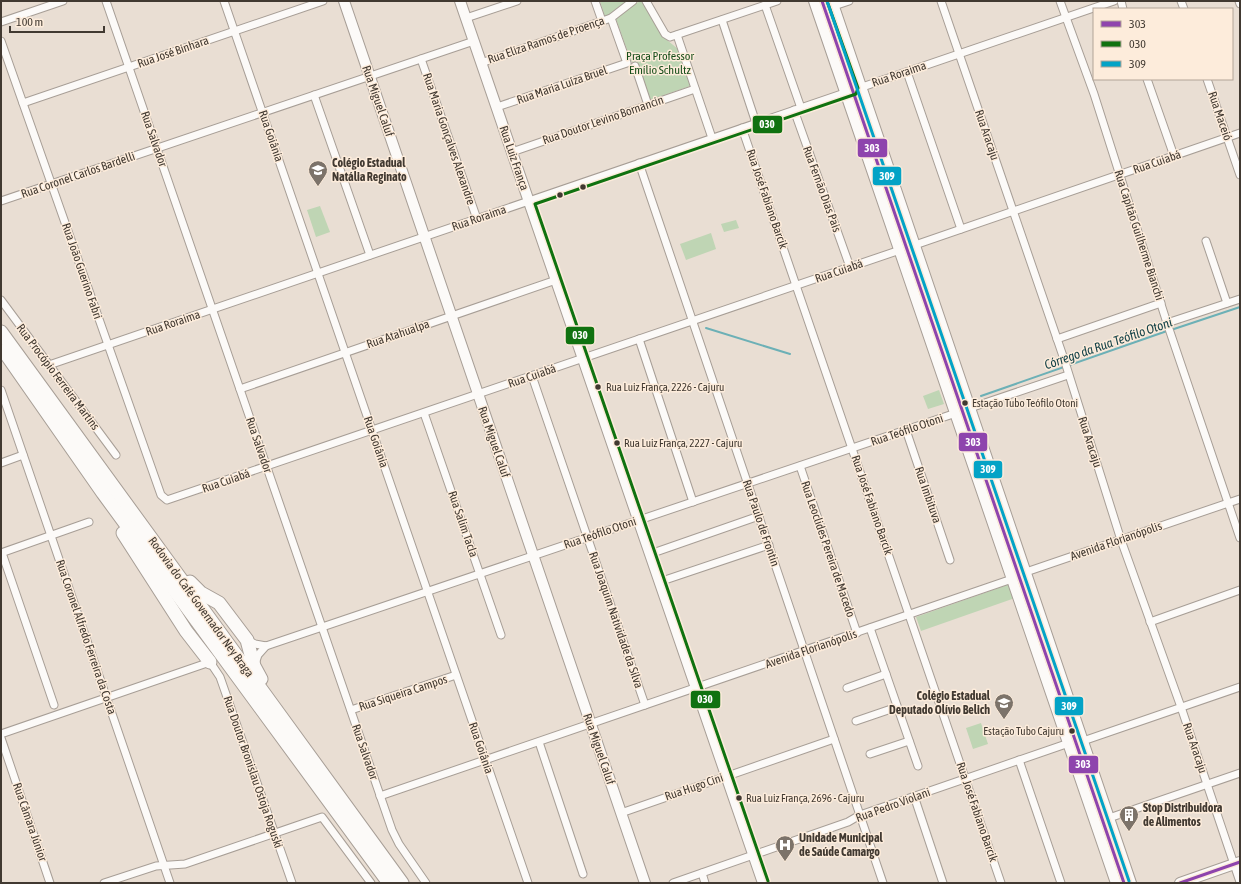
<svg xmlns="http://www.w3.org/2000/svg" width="1241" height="884" font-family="'Asap Condensed',sans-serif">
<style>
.green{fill:#bfd5b4}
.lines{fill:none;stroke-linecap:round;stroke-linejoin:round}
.stream{stroke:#6cb0b6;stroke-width:2}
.street-casing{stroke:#a79e96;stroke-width:9}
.secondary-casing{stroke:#a79e96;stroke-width:12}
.highway-casing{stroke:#a79e96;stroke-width:15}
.street{stroke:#fcfaf8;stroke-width:7}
.secondary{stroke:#fcfaf8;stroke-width:10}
.highway{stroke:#fcfaf8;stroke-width:13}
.bus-1-casing{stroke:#fdecdb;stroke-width:6}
.bus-2-casing{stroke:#fdecdb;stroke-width:6}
.bus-3-casing{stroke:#fdecdb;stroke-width:6}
.bus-1{stroke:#8e44ad;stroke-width:3}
.bus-2{stroke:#107210;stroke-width:3}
.bus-3{stroke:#03a3c6;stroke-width:3}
.bus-dot{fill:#413931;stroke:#fdecdb;stroke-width:1.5}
.labels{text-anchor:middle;stroke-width:3;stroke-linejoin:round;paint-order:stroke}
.bus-label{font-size:11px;fill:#413931;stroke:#fdecdb;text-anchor:start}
.street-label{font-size:12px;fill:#413931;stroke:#fdecdb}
.park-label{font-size:12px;fill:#184f1b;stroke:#fdecdb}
.poi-label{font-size:12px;font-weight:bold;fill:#413931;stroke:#fdecdb;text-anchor:start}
.water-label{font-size:13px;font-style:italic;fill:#144248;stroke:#fdecdb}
.line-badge{stroke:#fdecdb;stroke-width:1.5}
.badge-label{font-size:11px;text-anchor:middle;font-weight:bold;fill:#fff}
</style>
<rect width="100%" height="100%" fill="#e9ded3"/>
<g class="green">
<path d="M600 1H628L605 17Z"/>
<path d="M642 1 662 36 678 49 690 86 650 100 637 64 631 61 616 19 636 3Z"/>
<path d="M320 206 330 232 316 237 307 210Z"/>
<path d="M736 220 739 228 724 232 721 224Z"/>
<path d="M711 233 716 249 686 260 680 244Z"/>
<path d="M939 390 944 404 928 409 923 396Z"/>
<path d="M1010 584 1015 598 921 631 916 617Z"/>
<path d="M981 723 988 744 973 749 966 728Z"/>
</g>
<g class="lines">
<g class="stream">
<path d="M706 328 790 354"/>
<path d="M1171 330 1240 307"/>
<path d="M981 396 1167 331"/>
</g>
<g class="street-casing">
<g id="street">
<path d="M106 1 392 830 399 844 426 883"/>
<path d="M224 1 528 883"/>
<path d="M595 1 602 21"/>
<path d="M646 1 665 34 670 37 777 1"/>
<path d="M941 1 1065 362 1121 540 1181 707 1240 882"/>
<path d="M1060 1 1094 94 1167 323 1240 538"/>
<path d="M1121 1 1123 9"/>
<path d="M1181 1 1184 9"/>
<path d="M1239 1 1240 4"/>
<path d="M765 5 801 108"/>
<path d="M834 6 849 1"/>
<path d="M466 18 517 1"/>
<path d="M722 20 756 123"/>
<path d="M1 22 63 1"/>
<path d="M677 35 712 138"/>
<path d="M1 41 161 495 167 500 900 250"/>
<path d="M421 59 477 219"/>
<path d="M481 63 611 18 633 1"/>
<path d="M635 66 648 105"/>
<path d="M907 72 961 229"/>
<path d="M1147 79 1174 156"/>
<path d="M1207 79 1240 175"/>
<path d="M314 95 370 255"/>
<path d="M23 103 323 1"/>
<path d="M497 107 627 63 611 18"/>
<path d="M794 110 850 267"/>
<path d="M742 128 1001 883"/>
<path d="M512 152 695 89"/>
<path d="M639 163 883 883"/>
<path d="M1 201 474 41"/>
<path d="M1206 241 1227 303"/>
<path d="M915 245 1240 133"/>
<path d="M1 300 116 455"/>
<path d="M1167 323 1240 299"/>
<path d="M639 339 693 502"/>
<path d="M1057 339 1161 303"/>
<path d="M49 365 1114 1"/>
<path d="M532 376 645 705"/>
<path d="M240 389 556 280"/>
<path d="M1 390 170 883"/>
<path d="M970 408 1068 375"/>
<path d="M424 413 501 635"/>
<path d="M906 430 950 560"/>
<path d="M1 463 23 455"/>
<path d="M800 466 857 633"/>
<path d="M1 553 89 522"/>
<path d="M2 553 54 705"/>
<path d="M650 554 759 516"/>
<path d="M659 582 769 545"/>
<path d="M1150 622 1240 590"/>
<path d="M870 628 918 766"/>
<path d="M247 640 255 644 266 646 956 413"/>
<path d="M255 664 258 655 266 646"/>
<path d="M847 688 886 674"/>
<path d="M351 710 456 675"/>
<path d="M856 721 897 707"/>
<path d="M1 734 210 662 220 677 292 883"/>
<path d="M1 738 50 883"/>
<path d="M1083 741 1240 687"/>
<path d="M539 742 583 874"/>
<path d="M870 754 909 741"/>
<path d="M1019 760 1061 883"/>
<path d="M380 796 1012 579 1026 572 1240 499"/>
<path d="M914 796 943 883"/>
<path d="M621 813 834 739"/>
<path d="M1109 818 1240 773"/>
<path d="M702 873 705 883"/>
<path d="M104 883 156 866 185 864 322 817 371 883"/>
<path d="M673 883 848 822 860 815 1069 743"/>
</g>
</g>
<g class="secondary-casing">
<g id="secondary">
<path d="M344 1 645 883"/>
<path d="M460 1 763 883"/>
<path d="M814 1 1116 883"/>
<path d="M832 1 1131 883"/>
<path d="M1180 883 1240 862"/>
</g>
</g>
<g class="highway-casing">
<g id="highway">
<path d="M1 332 402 883"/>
<path d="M4 351 103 493 389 883"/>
<path d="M123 533 186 631 210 662"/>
<path d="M190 582 201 593 219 603 247 640 254 666 261 679"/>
</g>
</g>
<use href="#street" class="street"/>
<use href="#secondary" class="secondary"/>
<use href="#highway" class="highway"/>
<g class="bus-1-casing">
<g id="bus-1">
<path d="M822 1 1124 883"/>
<path d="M1180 883 1240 862"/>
</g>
</g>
<g class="bus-2-casing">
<path id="bus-2" d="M768 881 535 204 856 94 858 88 827 1"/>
</g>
<g class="bus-3-casing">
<path id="bus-3" d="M827 1 1129 881"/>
</g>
<use href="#bus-1" class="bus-1"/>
<use href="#bus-2" class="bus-2"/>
<use href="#bus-3" class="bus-3"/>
</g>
<defs>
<g id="school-pin" transform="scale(1)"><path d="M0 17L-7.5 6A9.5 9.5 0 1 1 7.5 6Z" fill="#7c736a" stroke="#fdecdb"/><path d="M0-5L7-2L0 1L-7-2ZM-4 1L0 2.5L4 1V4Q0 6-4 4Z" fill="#fff"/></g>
<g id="building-pin" transform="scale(1)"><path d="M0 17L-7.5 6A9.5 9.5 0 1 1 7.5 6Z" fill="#7c736a" stroke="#fdecdb"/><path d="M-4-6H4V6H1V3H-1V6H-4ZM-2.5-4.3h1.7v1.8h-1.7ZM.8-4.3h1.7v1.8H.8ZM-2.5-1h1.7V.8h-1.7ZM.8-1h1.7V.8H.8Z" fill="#fff"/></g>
<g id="hospital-pin" transform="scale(1)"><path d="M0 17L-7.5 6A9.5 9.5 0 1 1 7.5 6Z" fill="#7c736a" stroke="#fdecdb"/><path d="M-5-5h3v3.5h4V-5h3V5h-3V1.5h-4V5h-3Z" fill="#fff"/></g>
</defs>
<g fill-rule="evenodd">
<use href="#school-pin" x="318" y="170"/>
<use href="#school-pin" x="1004" y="703"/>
<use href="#building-pin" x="1129" y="815"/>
<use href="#hospital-pin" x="785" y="845"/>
</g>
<g class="bus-dot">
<circle cx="583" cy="187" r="3.5"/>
<circle cx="560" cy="195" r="3.5"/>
<circle cx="598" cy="387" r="3.5"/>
<circle cx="965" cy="403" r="3.5"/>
<circle cx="617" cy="443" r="3.5"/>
<circle cx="1072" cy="731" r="3.5"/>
<circle cx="739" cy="798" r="3.5"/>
</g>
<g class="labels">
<g class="bus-label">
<text x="606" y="391">Rua Luiz França, 2226 - Cajuru</text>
<text x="972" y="407">Estação Tubo Teófilo Otoni</text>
<text x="624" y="447">Rua Luiz França, 2227 - Cajuru</text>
<text x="1064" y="735" text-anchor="end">Estação Tubo Cajuru</text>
<text x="746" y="802">Rua Luiz França, 2696 - Cajuru</text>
</g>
<g class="street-label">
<text transform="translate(546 40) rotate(-19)" y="4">Rua Eliza Ramos de Proença</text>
<text transform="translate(173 52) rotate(-19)" y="4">Rua José Binhara</text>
<text transform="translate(899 74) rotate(-19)" y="4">Rua Roraima</text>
<text transform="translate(562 85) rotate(-19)" y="4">Rua Maria Luíza Bruel</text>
<text transform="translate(378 101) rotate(71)" y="4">Rua Miguel Caluf</text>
<text transform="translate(1220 116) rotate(71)" y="4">Rua Maceió</text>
<text transform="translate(603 120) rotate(-19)" y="4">Rua Doutor Levino Bornancin</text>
<text transform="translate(987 135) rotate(71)" y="4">Rua Aracaju</text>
<text transform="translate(271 136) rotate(71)" y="4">Rua Goiânia</text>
<text transform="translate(154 139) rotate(71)" y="4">Rua Salvador</text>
<text transform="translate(449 139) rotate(71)" y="4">Rua Maria Gonçalves Alexandre</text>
<text transform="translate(514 158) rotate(71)" y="4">Rua Luiz França</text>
<text transform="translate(1157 162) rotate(-19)" y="4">Rua Cuiabá</text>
<text transform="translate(78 175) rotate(-19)" y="4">Rua Coronel Carlos Bardelli</text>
<text transform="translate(822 189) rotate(70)" y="4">Rua Fernão Dias Pais</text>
<text transform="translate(767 199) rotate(71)" y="4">Rua José Fabiano Barcik</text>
<text transform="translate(479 218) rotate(-19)" y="4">Rua Roraima</text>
<text transform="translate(1139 235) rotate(72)" y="4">Rua Capitão Guilherme Bianchi</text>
<text transform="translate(82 271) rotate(71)" y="4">Rua João Guerino Fabri</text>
<text transform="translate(839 271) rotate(-19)" y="4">Rua Cuiabá</text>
<text transform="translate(173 323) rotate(-19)" y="4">Rua Roraima</text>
<text transform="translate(398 334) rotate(-19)" y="4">Rua Atahualpa</text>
<text transform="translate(532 376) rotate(-19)" y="4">Rua Cuiabá</text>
<text transform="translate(58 377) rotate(53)" y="4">Rua Procópio Ferreira Martins</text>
<text transform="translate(907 430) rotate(-19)" y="4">Rua Teófilo Otoni</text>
<text transform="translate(376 442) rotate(71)" y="4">Rua Goiânia</text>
<text transform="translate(494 442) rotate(71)" y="4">Rua Miguel Caluf</text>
<text transform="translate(1090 442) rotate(72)" y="4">Rua Aracaju</text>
<text transform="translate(259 445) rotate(71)" y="4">Rua Salvador</text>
<text transform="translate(226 481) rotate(-19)" y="4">Rua Cuiabá</text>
<text transform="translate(928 495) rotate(71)" y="4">Rua Imbituva</text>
<text transform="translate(872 505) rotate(71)" y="4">Rua José Fabiano Barcik</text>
<text transform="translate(761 523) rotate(71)" y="4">Rua Paulo de Frontin</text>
<text transform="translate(463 524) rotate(71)" y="4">Rua Salim Tacla</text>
<text transform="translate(600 533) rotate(-19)" y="4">Rua Teófilo Otoni</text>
<text transform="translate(1116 541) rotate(-19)" y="4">Avenida Florianópolis</text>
<text transform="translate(828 549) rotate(71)" y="4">Rua Leoclides Pereira de Macedo</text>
<text transform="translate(201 607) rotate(54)" y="4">Rodovia do Café Governador Ney Braga</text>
<text transform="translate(616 620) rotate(71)" y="4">Rua Joaquim Natividade da Silva</text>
<text transform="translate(86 637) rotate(71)" y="4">Rua Coronel Alfredo Ferreira da Costa</text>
<text transform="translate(811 649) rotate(-19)" y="4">Avenida Florianópolis</text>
<text transform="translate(403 693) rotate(-18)" y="4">Rua Siqueira Campos</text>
<text transform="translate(481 748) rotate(71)" y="4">Rua Goiânia</text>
<text transform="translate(1195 748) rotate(71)" y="4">Rua Aracaju</text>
<text transform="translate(599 749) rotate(71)" y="4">Rua Miguel Caluf</text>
<text transform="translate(365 752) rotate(71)" y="4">Rua Salvador</text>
<text transform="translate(253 772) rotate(71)" y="4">Rua Doutor Bronislau Ostoja Roguski</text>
<text transform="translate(694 787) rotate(-19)" y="4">Rua Hugo Cini</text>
<text transform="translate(893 805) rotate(-20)" y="4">Rua Pedro Violani</text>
<text transform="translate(977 812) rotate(71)" y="4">Rua José Fabiano Barcik</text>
<text transform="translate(30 822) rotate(71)" y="4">Rua Câmara Júnior</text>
</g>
<g class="park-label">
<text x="660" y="60">Praça Professor<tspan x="660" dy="14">Emílio Schultz</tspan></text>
</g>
<g class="poi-label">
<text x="332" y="167">Colégio Estadual<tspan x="332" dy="14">Natália Reginato</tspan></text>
<text x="990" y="700" text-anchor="end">Colégio Estadual<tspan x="990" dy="14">Deputado Olívio Belich</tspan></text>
<text x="1143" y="812">Stop Distribuidora<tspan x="1143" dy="14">de Alimentos</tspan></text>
<text x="799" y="842">Unidade Municipal<tspan x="799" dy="14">de Saúde Camargo</tspan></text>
</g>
<g class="water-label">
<text transform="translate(1108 343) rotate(-19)" y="5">Córrego da Rua Teófilo Otoni</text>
</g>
</g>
<g class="line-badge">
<rect x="752" y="115" width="31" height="19" rx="4" fill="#107210"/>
<rect x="857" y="138" width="31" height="20" rx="4" fill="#8e44ad"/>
<rect x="872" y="166" width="30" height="20" rx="4" fill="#03a3c6"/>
<rect x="565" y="326" width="30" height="19" rx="4" fill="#107210"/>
<rect x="958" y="432" width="30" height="20" rx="4" fill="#8e44ad"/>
<rect x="973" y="460" width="30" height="19" rx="4" fill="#03a3c6"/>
<rect x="690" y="690" width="31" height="19" rx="4" fill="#107210"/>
<rect x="1054" y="696" width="30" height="20" rx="4" fill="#03a3c6"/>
<rect x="1068" y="755" width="31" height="19" rx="4" fill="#8e44ad"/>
</g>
<g class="badge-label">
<text x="767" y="128">030</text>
<text x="872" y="152">303</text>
<text x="887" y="180">309</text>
<text x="580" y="339">030</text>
<text x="973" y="446">303</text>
<text x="988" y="473">309</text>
<text x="705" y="703">030</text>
<text x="1069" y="710">309</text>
<text x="1083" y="768">303</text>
</g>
<rect width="1241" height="884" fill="none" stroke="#413931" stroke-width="4"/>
<rect x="1093" y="8" width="140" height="72" fill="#fdecdb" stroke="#b2a497"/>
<rect x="1101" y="21" width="20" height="6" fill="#8e44ad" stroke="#b2a497"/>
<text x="1129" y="28" font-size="12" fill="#413931">303</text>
<rect x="1101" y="41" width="20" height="6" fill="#107210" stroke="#b2a497"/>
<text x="1129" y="48" font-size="12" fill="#413931">030</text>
<rect x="1101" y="61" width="20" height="6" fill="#03a3c6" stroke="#b2a497"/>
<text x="1129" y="68" font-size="12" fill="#413931">309</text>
<path d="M10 26v6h94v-6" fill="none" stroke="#413931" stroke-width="2"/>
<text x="16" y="26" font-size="12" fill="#413931" stroke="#fdecdb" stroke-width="3" paint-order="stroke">100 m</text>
</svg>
